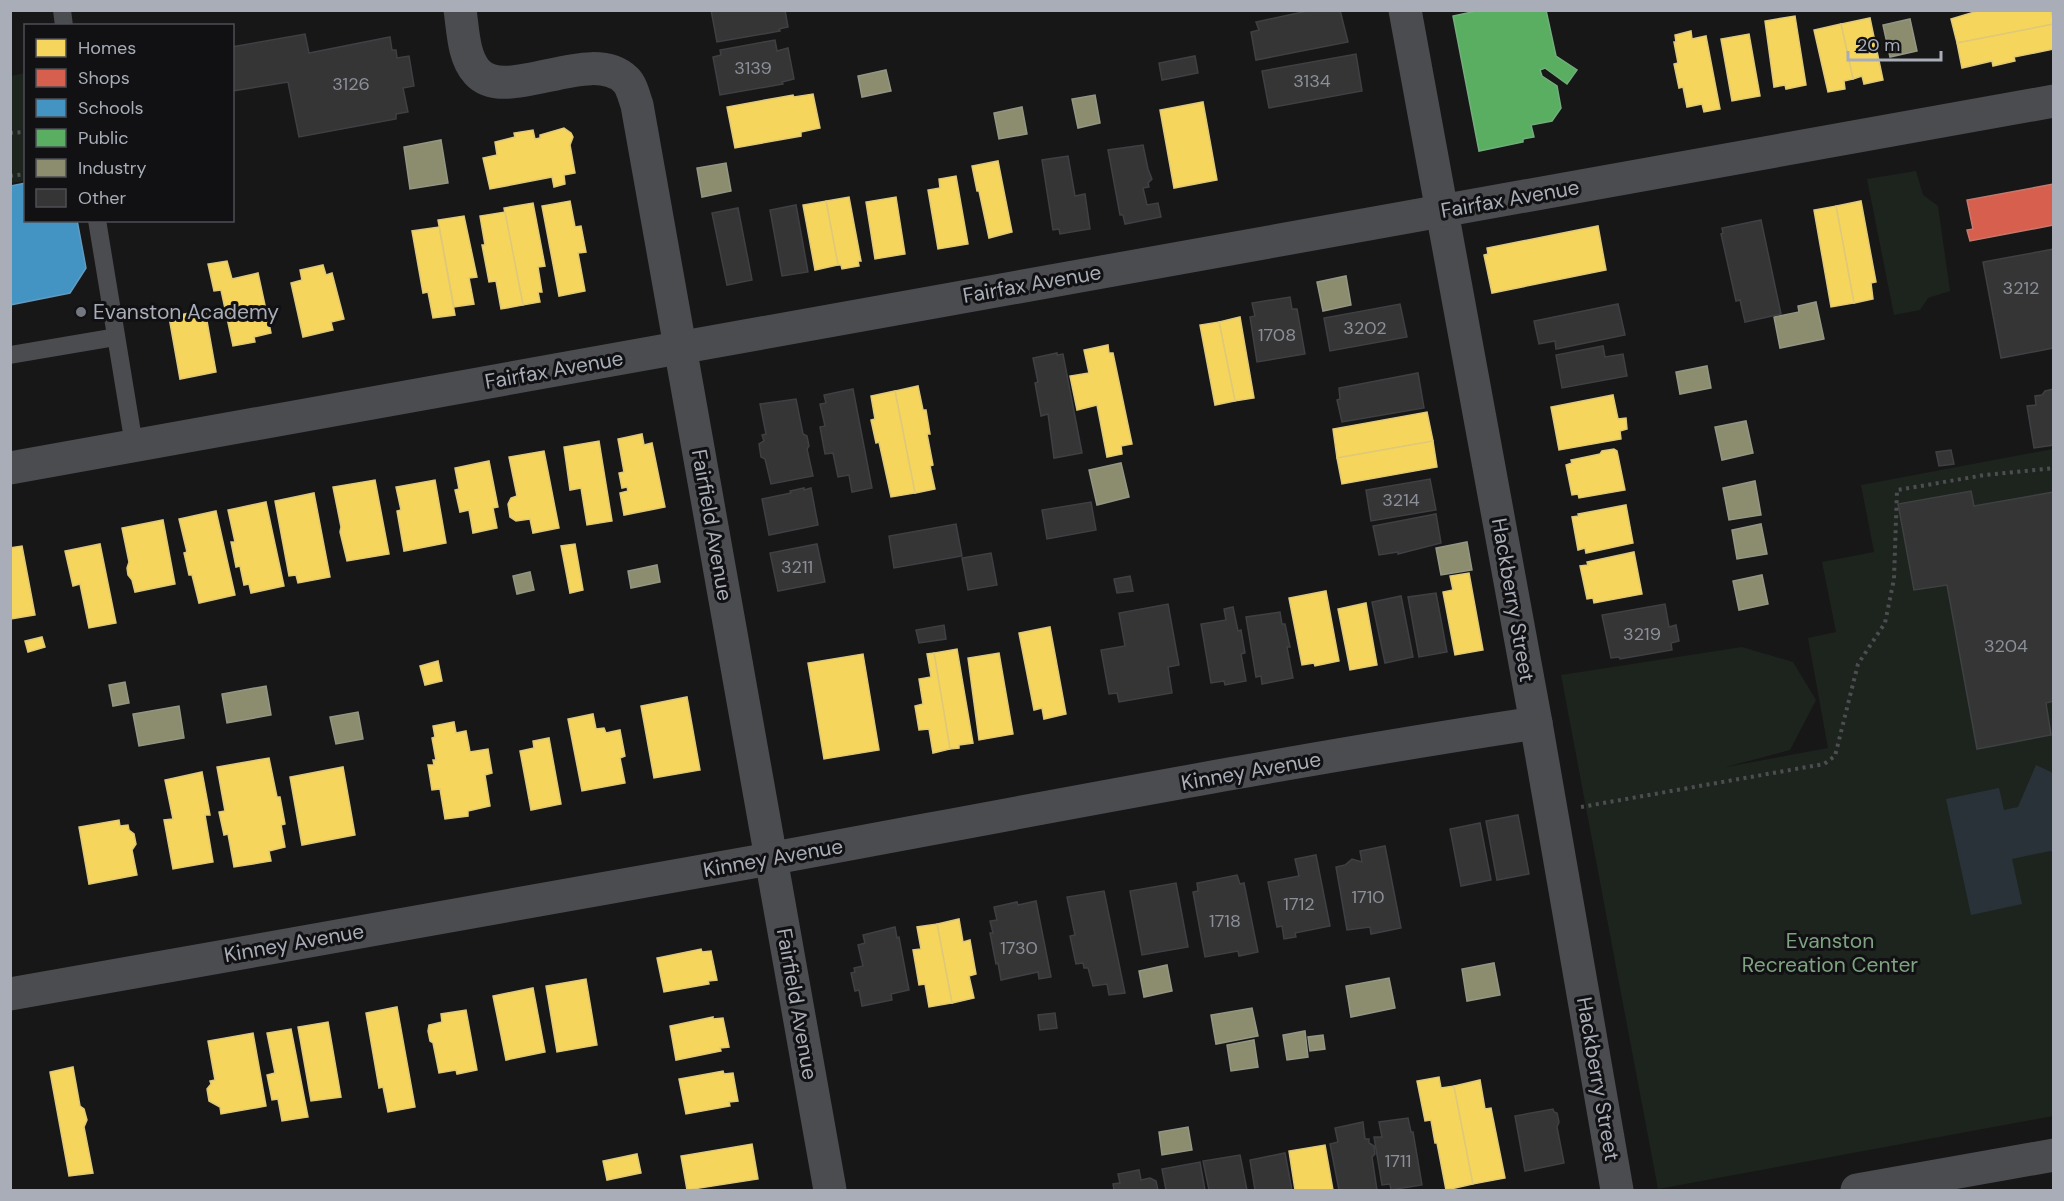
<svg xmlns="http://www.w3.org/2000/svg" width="2064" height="1201" font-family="'DM Sans',sans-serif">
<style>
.green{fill:#1d241e}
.water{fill:#2a3239}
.homes{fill:#f6d55c;stroke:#dfc978;stroke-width:1.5}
.shops{fill:#d6604d;stroke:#c8776d;stroke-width:1.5}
.schools{fill:#4393c3;stroke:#619bc0;stroke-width:1.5}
.public{fill:#5aae61;stroke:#71ae7b;stroke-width:1.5}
.industry{fill:#8c8c6e;stroke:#949684;stroke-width:1.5}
.building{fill:#353536;stroke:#3f4043;stroke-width:1.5}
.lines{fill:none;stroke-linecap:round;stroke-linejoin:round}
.path{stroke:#4d4e52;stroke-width:4;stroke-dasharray:3 4.5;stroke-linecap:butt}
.lane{stroke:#4b4c50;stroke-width:18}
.street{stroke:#4b4c50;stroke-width:33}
.poi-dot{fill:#757880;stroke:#111113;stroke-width:2}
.labels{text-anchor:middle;stroke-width:6;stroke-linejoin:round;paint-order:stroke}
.number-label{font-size:18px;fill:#8b8f98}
.street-label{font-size:21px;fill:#a8adb8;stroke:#111113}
.poi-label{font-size:21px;fill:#a8adb8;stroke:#111113;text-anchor:start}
.park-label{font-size:21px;fill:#7fa381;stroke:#111113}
</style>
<rect width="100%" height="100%" fill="#171717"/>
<g class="green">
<path d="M25 73V181L11 183V76Z"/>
<path d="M1916 171 1923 195 1938 206 1950 291 1928 298 1920 310 1894 315 1867 179Z"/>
<path d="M2053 449V1116L1658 1189 1561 675 1742 647 1793 662 1816 700 1790 750 1726 767 1828 748 1808 638 1836 632 1822 562 1874 552 1861 485Z"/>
</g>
<path class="water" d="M2036 765 2053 773V852L2050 851 2012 859 2022 904 1971 915 1946 799 1999 788 2004 810 2018 807Z"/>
<g class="homes">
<path d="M1981 10H2051L2054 24 1957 43 1951 19Z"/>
<path d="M1795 16 1806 85 1786 89 1785 85 1774 87 1765 21Z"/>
<path d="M1870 18 1883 80 1864 84 1862 76 1853 79 1841 24Z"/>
<path d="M1841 24 1853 79 1844 81 1845 89 1828 92 1814 30Z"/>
<path d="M2054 24V49L2014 57 2015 61 1993 66 1992 61 1962 68 1957 43Z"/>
<path d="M1691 31 1692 39 1706 36 1720 109 1704 112 1702 104 1687 107 1683 87 1679 88 1674 64 1678 63 1674 42H1676L1675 35Z"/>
<path d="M1749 34 1760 96 1732 101 1721 39Z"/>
<path d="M813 94 820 128 801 132V136L735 148 727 107 793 95 794 97Z"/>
<path d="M1203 102 1217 180 1174 188 1160 110Z"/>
<path d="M564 128 571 133 573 137 570 145 575 173 564 175 565 184 554 187 552 177 490 189 483 158 497 155 495 142 515 137 514 133 533 130 535 139 540 138V135Z"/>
<path d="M998 161 1012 232 989 238 979 191H977L972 166Z"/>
<path d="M956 176 968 244 938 249 928 190 940 188 939 179Z"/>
<path d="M849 197 861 261H858L859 266 842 269 841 265H838L826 201Z"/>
<path d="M896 197 905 254 875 259 866 202Z"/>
<path d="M570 201 575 227 581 226 586 252 578 253 585 291 559 296 542 206Z"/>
<path d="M826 201 838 265 815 270 803 205Z"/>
<path d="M1861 201 1876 282 1871 283 1873 299 1854 303 1836 206Z"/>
<path d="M533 203 545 266 538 267 542 292H538L540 302 523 305 504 208Z"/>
<path d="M1836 206 1854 303 1831 307 1814 210Z"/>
<path d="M505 212 523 305 501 309 496 281 489 282 482 245H485L480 216Z"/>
<path d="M464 216 477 277 469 278 474 304 454 307 438 220Z"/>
<path d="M1598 226 1606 270 1492 293 1484 255 1488 254 1487 248Z"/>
<path d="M439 227 455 315 433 318 428 292 423 293 412 231Z"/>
<path d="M227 261 232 279 258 273 271 333 254 337 255 342 233 346 221 290 214 291 208 264Z"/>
<path d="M323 265 326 275 332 273 344 319 331 322 333 330 303 337 291 283 302 280 300 270Z"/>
<path d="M205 310 216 372 180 379 169 317Z"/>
<path d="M1240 317 1254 398 1235 401 1219 322Z"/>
<path d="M1219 322 1235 401 1215 405 1200 325Z"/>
<path d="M1108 345 1109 353H1113L1132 444 1121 446 1122 454 1107 457 1097 405 1077 410 1070 376 1089 373 1084 350Z"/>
<path d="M918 386 923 410H926L930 434H927L933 465 930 466 935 489 915 493 895 391Z"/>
<path d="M895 391 915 493 891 497 879 442 876 443 871 420 875 419 871 396Z"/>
<path d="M1613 395 1618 419 1626 418 1627 429 1620 431 1621 439 1559 450 1551 407Z"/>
<path d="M1427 412 1433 441 1337 458 1333 429Z"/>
<path d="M642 434 644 445 652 443 665 507 624 515 620 493 628 491 627 487 622 488 619 473 624 472 618 439Z"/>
<path d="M599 441 612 521 587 525 581 488 570 490 564 447Z"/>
<path d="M1433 441 1437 467 1342 484 1337 458Z"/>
<path d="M1614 449 1617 451 1625 490 1579 498 1578 494 1572 495 1566 465 1572 463 1571 460 1600 454 1602 451Z"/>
<path d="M544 451 559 528 533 533 530 519 516 521 510 517 508 504 511 498 517 496 509 457Z"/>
<path d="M489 461 498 507 493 508 497 528 473 533 469 510 460 512 455 490 459 489 455 468Z"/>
<path d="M375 480 389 554 347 561 340 532 341 527 333 487Z"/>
<path d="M435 480 446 543 404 551 397 511 401 510 396 487Z"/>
<path d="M314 493 330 577 298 583 296 575 289 576 275 501Z"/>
<path d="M266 502 284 586 251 593 249 584 244 585 240 566 236 567 231 542H235L228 510Z"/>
<path d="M1626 505 1633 543 1586 553 1585 548 1578 550 1572 517 1579 516 1578 514Z"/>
<path d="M216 511 235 595 199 603 192 575H189L184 553 187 552 179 519Z"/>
<path d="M163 520 175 584 135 592 132 580 128 575 127 568 129 562 122 528Z"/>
<path d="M100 544 116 623 89 628 80 584 73 586 65 551Z"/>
<path d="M575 544 583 590 570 593 561 546Z"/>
<path d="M22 546 35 615 10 619V548Z"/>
<path d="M1634 552 1642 594 1594 603 1593 598 1587 599 1580 566 1588 565 1587 562Z"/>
<path d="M1469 573 1483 650 1455 655 1443 592 1453 590 1450 576Z"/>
<path d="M1326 591 1339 661 1315 666 1314 663 1302 665 1289 598Z"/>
<path d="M1366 603 1377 665 1350 670 1338 609Z"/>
<path d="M1050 627 1066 714 1044 719 1042 708 1034 710 1019 633Z"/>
<path d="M42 637 45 647 28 652 25 641Z"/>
<path d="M957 649 973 743 959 745V748L950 749 934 653Z"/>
<path d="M934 653 950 749 933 753 929 729 919 730 915 706 923 704 919 679 931 677 927 654Z"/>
<path d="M999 653 1013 734 979 740 968 658Z"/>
<path d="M863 654 879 750 824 759 808 663Z"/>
<path d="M438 661 442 681 425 685 420 666Z"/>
<path d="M687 697 700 770 654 778 641 706Z"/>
<path d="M593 714 596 729 604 728 606 733 620 730 625 756 620 758 625 783 582 791 568 719Z"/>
<path d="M454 722 456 733 466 731 470 752 488 749 492 773 485 775 490 806 468 811V816L445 819 440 789 432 790 428 765H434L433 760H436L432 738 435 737 433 726Z"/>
<path d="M549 738 561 804 531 810 520 751 534 748 533 741Z"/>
<path d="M269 758 277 797H280L285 824 281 825 285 847 269 851 271 861 234 867 228 834 224 835 219 812 225 811 217 767Z"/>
<path d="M343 767 355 835 302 845 290 777Z"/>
<path d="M202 772 210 815H205L213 862 173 869 164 820 173 819 165 780Z"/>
<path d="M119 820 120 826 128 825 129 830 134 834 136 844 132 850 137 875 89 884 79 827Z"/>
<path d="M959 919 963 942 970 940 976 974 969 976 974 998 952 1003 937 924Z"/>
<path d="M937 924 952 1003 929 1007 925 984 919 985 913 950 921 949 917 927Z"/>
<path d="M701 949 702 952 711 951 717 980 708 981 709 984 664 992 657 958Z"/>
<path d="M586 979 597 1045 557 1052 546 986Z"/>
<path d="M533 988 545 1052 506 1060 493 996Z"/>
<path d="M397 1007 415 1107 388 1112 383 1087 379 1088 366 1013Z"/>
<path d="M466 1010 477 1070 457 1074 456 1070 439 1073 433 1043 430 1041 428 1031 429 1025 442 1022 441 1014Z"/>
<path d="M713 1017V1019L723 1018 729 1047 720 1048 721 1051 676 1060 670 1026Z"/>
<path d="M328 1022 341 1097 311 1101 298 1027Z"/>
<path d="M291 1029 308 1117 282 1121 278 1099 272 1100 267 1075 275 1073 267 1033Z"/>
<path d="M253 1033 266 1106 221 1114 220 1107 209 1101 207 1089 211 1084 210 1081 215 1080 208 1041Z"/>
<path d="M73 1067 80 1106 84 1109 87 1120 84 1127 93 1173 69 1176 50 1072Z"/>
<path d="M723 1071 724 1074 733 1073 738 1101 729 1102 730 1106 686 1114 679 1079Z"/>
<path d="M1439 1077 1441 1088 1454 1086 1473 1184 1446 1190 1437 1143H1435L1431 1120 1425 1121 1417 1081Z"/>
<path d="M1480 1080 1485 1109 1491 1108 1505 1178 1473 1184 1454 1086Z"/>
<path d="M752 1144 758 1179 687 1190 681 1156Z"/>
<path d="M1325 1145 1333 1190H1295L1289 1151Z"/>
<path d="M637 1154 641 1173 607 1180 603 1161Z"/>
</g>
<path class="shops" d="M2054 184V225L1970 241 1967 230 1973 229 1967 200Z"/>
<path class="schools" d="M26 183V220H77L86 268 70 293 10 305V186Z"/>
<path class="public" d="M1481 10H1546L1556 56 1577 70 1567 84 1545 68 1540 70 1542 76 1557 86 1561 108 1552 121 1531 125 1534 137 1523 139V142L1479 151 1453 16Z"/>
<g class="industry">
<path d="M1910 19 1917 51 1890 57 1883 25Z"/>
<path d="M886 70 891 91 862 97 858 76Z"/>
<path d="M1095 95 1100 123 1078 128 1072 99Z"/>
<path d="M1022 107 1027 134 999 139 994 113Z"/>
<path d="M441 140 448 183 410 189 404 147Z"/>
<path d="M726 163 731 191 702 197 697 168Z"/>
<path d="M1346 276 1351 305 1323 311 1317 282Z"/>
<path d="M1816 302 1824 339 1780 348 1774 317 1799 312 1798 306Z"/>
<path d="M1707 366 1711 388 1680 394 1676 372Z"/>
<path d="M1746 421 1753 453 1722 460 1715 427Z"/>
<path d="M1121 463 1129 497 1097 505 1089 470Z"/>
<path d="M1755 481 1761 515 1729 520 1723 488Z"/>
<path d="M1761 524 1767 554 1737 559 1732 530Z"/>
<path d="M1467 542 1472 570 1441 575 1436 548Z"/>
<path d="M657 565 660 582 631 588 628 571Z"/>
<path d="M530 572 534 590 517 594 513 576Z"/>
<path d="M1762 575 1768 604 1739 610 1733 581Z"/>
<path d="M125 682 129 703 113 706 109 685Z"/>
<path d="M266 686 271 715 227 723 222 694Z"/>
<path d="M179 706 184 738 139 746 133 714Z"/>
<path d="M358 712 363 739 336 744 330 717Z"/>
<path d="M1494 963 1500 995 1467 1001 1462 969Z"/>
<path d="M1167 965 1172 991 1144 997 1139 971Z"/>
<path d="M1389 978 1395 1008 1351 1017 1346 986Z"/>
<path d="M1252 1008 1258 1036 1216 1044 1211 1015Z"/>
<path d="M1305 1031 1308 1057 1287 1060 1283 1035Z"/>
<path d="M1323 1035 1325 1049 1310 1051 1308 1037Z"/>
<path d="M1254 1040 1258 1067 1231 1071 1227 1045Z"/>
<path d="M1188 1127 1192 1150 1162 1155 1159 1132Z"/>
</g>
<g class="building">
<path d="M711 10H785L788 27 779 29 780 31 717 42Z"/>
<path d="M1312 10H1340L1348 42 1256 60 1251 32 1259 30 1256 22Z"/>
<path d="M305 34 309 53 390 37 392 50H396L397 58 409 56 414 86 403 88 408 112 396 114V119L299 137 288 82 232 91V47Z"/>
<path d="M775 40 777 51 788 48 794 79 782 82 783 84 720 95 713 57 721 55 720 50Z"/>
<path d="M1356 54 1362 91 1269 108 1262 71Z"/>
<path d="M1195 56 1198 73 1162 80 1159 63Z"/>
<path d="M1143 145 1148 169 1152 179 1148 183 1149 187 1143 188 1147 205 1158 203 1161 217 1125 224 1123 215H1120L1108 150Z"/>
<path d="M1068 156 1075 196 1085 194 1090 229 1060 234 1059 229 1053 230 1042 160Z"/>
<path d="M796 205 808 272 782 276 770 210Z"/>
<path d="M738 208 752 280 727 285 712 213Z"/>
<path d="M1761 220 1781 314 1745 322 1740 300 1736 301 1721 234 1723 233 1722 228Z"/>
<path d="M2054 249V348L2001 358 1983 262Z"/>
<path d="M1290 297 1292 309H1297L1305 354 1257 362 1250 317 1255 316 1252 303Z"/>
<path d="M1400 304 1407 337 1330 351 1324 318Z"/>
<path d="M1618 304 1625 335 1556 349 1555 341 1539 344 1534 321Z"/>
<path d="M1603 346 1605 357 1623 354 1627 376 1562 388 1556 355Z"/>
<path d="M1057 353V355L1063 354 1082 453 1054 458 1048 414 1041 416 1035 383 1038 382 1033 358Z"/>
<path d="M1418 373 1424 408 1342 422 1337 400 1340 399 1339 388Z"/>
<path d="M853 389 872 488 852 492 849 475 838 477 833 453 825 454 820 427 825 426 820 404 826 403 824 395Z"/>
<path d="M2054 389V445L2034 448 2027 406 2036 405 2035 396 2042 395 2045 391Z"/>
<path d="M796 399 803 434 807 436 809 446 807 449 813 476 771 484 765 459 761 457 759 444 764 441 762 435 766 434 760 404Z"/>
<path d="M1951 450 1954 464 1939 466 1936 452Z"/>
<path d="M1430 479 1436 510 1371 521 1366 490Z"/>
<path d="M804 488V490L811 488 818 525 769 535 762 499 791 493 790 491Z"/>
<path d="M1971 491 1974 506 2054 492V701L2046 703 2051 735 1977 749 1947 585 1914 590 1898 504Z"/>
<path d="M1091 502 1096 530 1047 539 1042 510Z"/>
<path d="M1436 514 1441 543 1398 554V552L1379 555 1373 526Z"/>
<path d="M956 524 962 556 894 568 889 536Z"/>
<path d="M817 544 825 582 778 591 770 553Z"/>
<path d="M991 553 997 585 968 590 962 558Z"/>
<path d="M1130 576 1133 591 1117 593 1114 579Z"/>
<path d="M1436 593 1447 652 1419 657 1408 597Z"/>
<path d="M1401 596 1413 657 1385 663 1372 602Z"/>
<path d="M1168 604 1179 665 1168 667 1172 693 1119 702 1117 693 1109 694 1101 650 1125 646 1119 613Z"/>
<path d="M1665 604 1669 627 1676 625 1679 641 1671 643 1672 650 1620 659 1619 657 1611 658 1602 615Z"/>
<path d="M1233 607 1238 631 1241 630 1245 653 1241 654 1246 681 1225 685 1224 681 1211 683 1201 624 1226 620 1224 609Z"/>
<path d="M1280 612 1282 624H1285L1290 647H1287L1293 678 1262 684 1261 676 1256 677 1246 617Z"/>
<path d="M944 625 946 639 919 643 916 630Z"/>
<path d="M1518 815 1529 874 1497 880 1486 821Z"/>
<path d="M1480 823 1491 880 1461 886 1450 829Z"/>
<path d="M1385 846 1401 928 1371 934 1370 927 1347 930 1336 867 1345 865 1352 859 1362 862 1360 851Z"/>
<path d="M1316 855 1330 926 1295 933 1296 937 1284 939 1282 926 1277 927 1268 882 1299 876 1295 859Z"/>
<path d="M1237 875 1240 884 1244 883 1258 952 1239 956 1238 951 1205 957 1193 892 1198 891 1197 883Z"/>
<path d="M1176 883 1188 947 1142 955 1130 891Z"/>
<path d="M1104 891 1125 993 1109 995 1107 984 1093 986 1088 968H1084L1083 963 1076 964 1070 936 1075 935 1067 897Z"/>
<path d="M1036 901 1051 977 1039 979 1038 972 1001 980 998 963 996 964 990 933H993L990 921 997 920 994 907 1017 902 1018 905Z"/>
<path d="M895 927 897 938 899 937 909 990 891 994 892 1000 862 1006 859 990 855 991 851 973 855 972 854 968 863 966 858 945 865 943 863 935Z"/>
<path d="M1055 1013 1057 1028 1040 1030 1038 1015Z"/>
<path d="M1553 1109 1554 1112 1557 1113 1559 1122 1557 1127 1564 1163 1525 1171 1515 1116Z"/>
<path d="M1408 1118 1411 1132H1413L1422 1185 1391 1190 1390 1184 1382 1185 1374 1137H1382L1379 1122Z"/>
<path d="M1363 1122 1365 1139H1369V1143L1374 1146 1375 1154 1372 1157 1377 1190H1339L1330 1144 1338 1142 1335 1128Z"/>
<path d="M1285 1153 1292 1190H1255L1250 1160Z"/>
<path d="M1240 1155 1247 1190H1209L1203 1161Z"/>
<path d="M1200 1162 1205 1190H1166L1162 1169Z"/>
<path d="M1139 1170 1141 1180 1150 1178 1156 1181 1158 1190H1114L1113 1184 1120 1183 1118 1174Z"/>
</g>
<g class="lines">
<g class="path">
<path d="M10 133 26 132"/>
<path d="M10 176 26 174"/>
<path d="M1581 807 1824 764 1835 756 1858 664 1885 623 1894 579 1897 490 1985 475 2054 468"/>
</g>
<g class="lane">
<path d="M62 10 64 26"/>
<path d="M97 220 134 445"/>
<path d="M10 355 116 337"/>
</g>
<g class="street">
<path d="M460 10C463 29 463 57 477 72 506 105 591 45 626 80 632 86 634 97 637 105L830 1190"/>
<path d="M1405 10 1536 723 1617 1190"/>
<path d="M10 468 2054 101"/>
<path d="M10 994C263 949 516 905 769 859 1024 812 1279 762 1536 723"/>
<path d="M1857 1190 2054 1155"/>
</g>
</g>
<circle class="poi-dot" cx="81" cy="312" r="6"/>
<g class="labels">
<g class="number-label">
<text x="753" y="74">3139</text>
<text x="1312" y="87">3134</text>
<text x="351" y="90">3126</text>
<text x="2021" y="294">3212</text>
<text x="1365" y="334">3202</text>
<text x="1277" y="341">1708</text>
<text x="1401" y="506">3214</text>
<text x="797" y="573">3211</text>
<text x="1642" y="640">3219</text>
<text x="2006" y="652">3204</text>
<text x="1368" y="903">1710</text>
<text x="1299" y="910">1712</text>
<text x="1225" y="927">1718</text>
<text x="1019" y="954">1730</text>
<text x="1398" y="1167">1711</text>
</g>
<g class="street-label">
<text transform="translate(1510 199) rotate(-10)" y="7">Fairfax Avenue</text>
<text transform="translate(1032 284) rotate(-10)" y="7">Fairfax Avenue</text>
<text transform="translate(554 370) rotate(-10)" y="7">Fairfax Avenue</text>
<text transform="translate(712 525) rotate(80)" y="7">Fairfield Avenue</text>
<text transform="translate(1513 600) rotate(80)" y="7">Hackberry Street</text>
<text transform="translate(1251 771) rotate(-10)" y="7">Kinney Avenue</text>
<text transform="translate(773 858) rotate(-10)" y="7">Kinney Avenue</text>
<text transform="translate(294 943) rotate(-10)" y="7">Kinney Avenue</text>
<text transform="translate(797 1004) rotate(80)" y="7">Fairfield Avenue</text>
<text transform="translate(1598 1079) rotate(80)" y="7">Hackberry Street</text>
</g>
<g class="poi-label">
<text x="93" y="319">Evanston Academy</text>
</g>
<g class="park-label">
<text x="1830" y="948">Evanston<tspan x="1830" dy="24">Recreation Center</tspan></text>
</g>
</g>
<rect width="2064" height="1201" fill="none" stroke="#a8adb8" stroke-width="24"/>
<rect x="24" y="24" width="210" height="198" fill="#111113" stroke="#4d4f55" stroke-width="1.5"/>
<rect x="36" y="39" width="30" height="18" fill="#f6d55c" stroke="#4d4f55" stroke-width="1.5"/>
<text x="78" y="54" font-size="18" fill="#a8adb8">Homes</text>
<rect x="36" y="69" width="30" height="18" fill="#d6604d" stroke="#4d4f55" stroke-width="1.5"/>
<text x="78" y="84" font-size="18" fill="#a8adb8">Shops</text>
<rect x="36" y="99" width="30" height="18" fill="#4393c3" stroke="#4d4f55" stroke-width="1.5"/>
<text x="78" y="114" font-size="18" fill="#a8adb8">Schools</text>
<rect x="36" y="129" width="30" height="18" fill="#5aae61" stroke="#4d4f55" stroke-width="1.5"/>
<text x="78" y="144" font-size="18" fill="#a8adb8">Public</text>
<rect x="36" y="159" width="30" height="18" fill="#8c8c6e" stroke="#4d4f55" stroke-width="1.5"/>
<text x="78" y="174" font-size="18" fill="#a8adb8">Industry</text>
<rect x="36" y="189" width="30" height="18" fill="#353536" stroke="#4d4f55" stroke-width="1.5"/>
<text x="78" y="204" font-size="18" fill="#a8adb8">Other</text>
<path d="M1848 51v9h93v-9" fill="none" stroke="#a8adb8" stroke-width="3"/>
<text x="1857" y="51" font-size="18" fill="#a8adb8" stroke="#111113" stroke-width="4.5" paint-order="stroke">20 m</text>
</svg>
